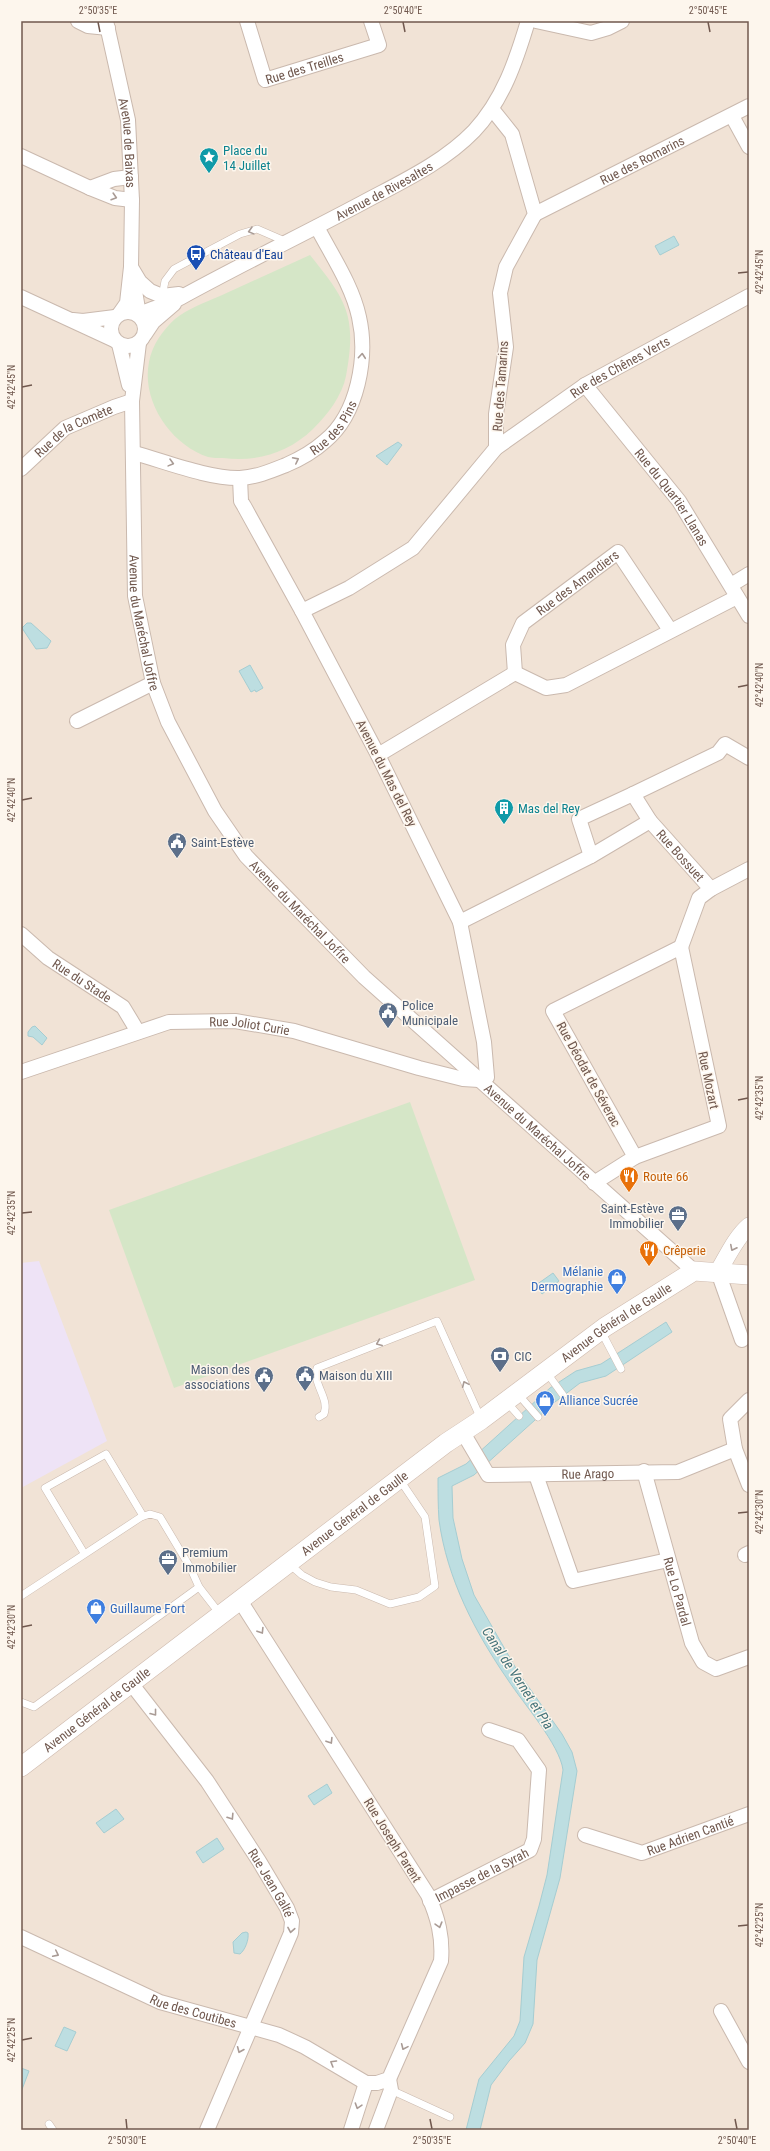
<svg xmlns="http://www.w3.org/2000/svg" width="770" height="2151" font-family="'Roboto Condensed',sans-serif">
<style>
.residential{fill:#f1e3d6}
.education{fill:#eee3f6}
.green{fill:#d5e6c7}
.water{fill:#bddee1;stroke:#a5cdd2}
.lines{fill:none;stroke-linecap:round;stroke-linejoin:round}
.service-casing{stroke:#cab9ae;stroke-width:8}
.minor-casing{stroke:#cab9ae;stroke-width:16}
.tertiary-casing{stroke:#cab9ae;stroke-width:18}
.secondary-casing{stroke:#cfbbaf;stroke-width:20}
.service{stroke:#fff;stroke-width:7}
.minor{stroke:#fff;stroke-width:14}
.tertiary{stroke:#fff;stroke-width:17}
.secondary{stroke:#fff;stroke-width:19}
.oneway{stroke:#a99b95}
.ticks{fill:none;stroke:#70584e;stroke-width:1.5}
.labels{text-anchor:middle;stroke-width:3;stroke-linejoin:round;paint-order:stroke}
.street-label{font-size:13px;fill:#70584e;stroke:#fdf6ed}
.culture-label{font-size:13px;fill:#0d838f;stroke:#fdf6ed;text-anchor:start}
.transit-label{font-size:13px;fill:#164399;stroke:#fdf6ed;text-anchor:start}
.service-label{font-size:13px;fill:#4e5e75;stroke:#fdf6ed;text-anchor:start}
.food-label{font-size:13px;fill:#c56008;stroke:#fdf6ed;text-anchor:start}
.shop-label{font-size:13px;fill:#366cbe;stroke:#fdf6ed;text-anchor:start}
.water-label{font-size:14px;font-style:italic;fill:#47757b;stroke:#fdf6ed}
.neatline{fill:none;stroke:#70584e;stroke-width:1.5}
.ticks-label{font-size:10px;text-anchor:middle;fill:#70584e}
</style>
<rect width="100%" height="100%" fill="#faf1e7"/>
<rect class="residential" x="21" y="21" width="728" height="2109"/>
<path class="education" d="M39 1261 107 1441 21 1488V1263Z"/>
<g class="green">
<path d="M310 255C347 301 357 316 346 376 342 396 328 414 313 429 288 453 258 462 223 458 218 458 212 458 208 457 171 445 141 401 149 362 152 345 163 330 175 319 187 309 206 302 220 296 250 282 280 269 310 255Z"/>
<path d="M410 1102 475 1280 174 1388 109 1210Z"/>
</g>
<g class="water">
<path d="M674 236 679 245 660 255 655 246Z"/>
<path d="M398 442 402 445 387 465 376 456Z"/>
<path d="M27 623H31L51 641 47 648 36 649 22 628Z"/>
<path d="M250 665 263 688 256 692 255 690 251 692 239 671Z"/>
<path d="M35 1026 47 1038 42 1045 33 1037 28 1036V1032L32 1027Z"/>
<path d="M553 1273 559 1281 542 1294 536 1285Z"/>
<path d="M666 1322 672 1332 606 1376 580 1383 555 1402 474 1475 452 1486 453 1518 462 1559 474 1595 518 1672 562 1734 572 1752 577 1771 560 1878 537 1960 533 2024 525 2043 509 2061 491 2085 480 2130H466L479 2079 514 2036 520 2021 524 1957 539 1906 547 1875 563 1770C560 1745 523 1703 508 1680 475 1632 447 1579 439 1520 438 1506 438 1492 438 1478L466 1464 550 1388 576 1371 601 1364Z"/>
<path d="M327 1784 332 1793 314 1805 308 1796Z"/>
<path d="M116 1809 124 1819 104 1833 96 1823Z"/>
<path d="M217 1838 224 1849 203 1863 196 1852Z"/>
<path d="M246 1932 248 1933C249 1940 245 1950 240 1954L234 1953 233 1942 242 1933Z"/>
<path d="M64 2027 76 2032 67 2051 55 2046Z"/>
<path d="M21 2068 29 2071 21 2092Z"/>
</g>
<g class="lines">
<g class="service-casing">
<g id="service">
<path d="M162 297 165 281 174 269 240 234 257 229 287 242"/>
<path d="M601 1331 621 1369"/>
<path d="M547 1373 563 1395"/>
<path d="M517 1393 538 1417"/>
<path d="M506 1401 519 1416"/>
<path d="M319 1417 324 1414C330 1398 312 1384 317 1368L437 1321 481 1419"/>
<path d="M84 1553 45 1488 106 1454 143 1516"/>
<path d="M288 1563 302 1575 315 1582 331 1587 356 1590 390 1604 419 1597 435 1586 425 1517 400 1480"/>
<path d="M21 1596 141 1517 150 1514 160 1517 190 1567 199 1587 220 1614"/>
<path d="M21 1702 34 1707 199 1587"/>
<path d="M391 2090 450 2117"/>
<path d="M49 2124 53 2130"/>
</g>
</g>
<g class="minor-casing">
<g id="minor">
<path d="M78 21 88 26 108 28"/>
<path id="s1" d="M106 21 128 120 132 200 131 267 140 282 150 291 162 296 179 294"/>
<path id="s2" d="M247 21 265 80 379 45 371 21"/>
<path d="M536 21 591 33 608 28 622 21"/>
<path d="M492 109 512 134 535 214 506 267 500 293 506 347 496 414V448"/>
<path d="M732 116 749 147"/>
<path d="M21 156 90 188"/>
<path d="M131 177 114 179 90 188 115 198 132 200"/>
<path id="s3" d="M535 214 749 106"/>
<path d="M21 297 114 340"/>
<circle cx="128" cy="329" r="17"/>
<path id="s4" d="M120 313 127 303 131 267 139 315C151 307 167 306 180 298 240 265 302 235 362 203 401 182 443 163 474 131 503 100 516 61 528 21"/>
<path d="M73 320 83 321 115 317"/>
<path d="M145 334 153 322 174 304"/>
<path id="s5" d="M139 343 132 401 135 596 153 683 168 722 215 811 246 856 364 977 694 1271"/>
<path d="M119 344 129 385"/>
<path id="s6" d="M585 385 679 501 749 616"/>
<path id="s7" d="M134 453C164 461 209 479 240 478 257 477 271 471 286 465 300 459 314 451 325 441 358 414 368 357 359 317 352 285 332 256 317 227"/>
<path id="s8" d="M21 469 65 428 114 407 132 401"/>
<path d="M731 585 749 574"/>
<path id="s9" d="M302 611 349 588 413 548 496 448 585 385 749 296"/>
<path id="s10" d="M515 673 513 645 523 623 618 552 670 630"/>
<path d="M77 721 153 683"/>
<path d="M378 755 515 673 546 688 566 685 737 597"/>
<path id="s11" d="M650 821 711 889"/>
<path d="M591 856 579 819 633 794"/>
<path d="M460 922 591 856 650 821 633 794 718 753 725 744 749 758"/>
<path id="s12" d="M21 934 48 958 123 1007 138 1032"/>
<path d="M681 947 699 898 711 889 749 869"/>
<path id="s13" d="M21 1072 169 1022 235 1021 294 1031 419 1068 463 1079 479 1080 487 1077 484 1042 460 922 378 755 302 611 244 506 241 501 240 478"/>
<path d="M635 1157 719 1126 681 947"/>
<path d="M594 1183 635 1157 553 1011 681 947"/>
<path d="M718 1272 742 1340"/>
<path d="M749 1400 730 1419 735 1449 749 1485"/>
<path id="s14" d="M462 1431 488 1475 678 1472 735 1449"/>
<path id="s15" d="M644 1471 692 1643 703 1662 716 1669 749 1657"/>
<path d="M536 1475 573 1581 668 1560"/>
<path d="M745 1555 749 1553"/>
<path id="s16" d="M130 1682 207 1781 259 1861 287 1908 292 1921 291 1933 207 2130"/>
<path id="s17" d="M585 1835 642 1853 749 1814"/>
<path id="s18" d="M430 1901 530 1850 534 1839 539 1770 518 1740 489 1730"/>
<path id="s19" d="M21 1937 160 2002 279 2035 305 2047 366 2083H377L389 2079 441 1961C443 1937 438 1918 428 1895L239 1599"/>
<path d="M721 2011 749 2062"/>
<path d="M351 2130 366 2083"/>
<path d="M376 2130 391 2090 389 2079"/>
</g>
</g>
<g class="tertiary-casing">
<path id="tertiary" d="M718 1272C727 1257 736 1237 749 1226"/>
</g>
<g class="secondary-casing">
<g id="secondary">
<path id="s20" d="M21 1767 446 1443 481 1420 605 1327 694 1271 749 1275"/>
</g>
</g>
<use href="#service" class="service"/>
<use href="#minor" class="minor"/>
<use href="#tertiary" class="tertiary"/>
<use href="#secondary" class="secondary"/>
</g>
<defs><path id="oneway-chevron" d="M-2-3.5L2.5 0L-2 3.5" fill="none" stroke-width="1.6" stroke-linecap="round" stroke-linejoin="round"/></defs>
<g class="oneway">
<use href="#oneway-chevron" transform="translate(114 197) rotate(17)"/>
<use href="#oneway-chevron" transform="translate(251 231) rotate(165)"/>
<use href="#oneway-chevron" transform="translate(362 356) rotate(-85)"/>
<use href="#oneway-chevron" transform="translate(296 460) rotate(-27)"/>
<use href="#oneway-chevron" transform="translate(171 463) rotate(15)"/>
<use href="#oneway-chevron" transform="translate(733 1248) rotate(117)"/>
<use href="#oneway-chevron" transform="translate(379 1343) rotate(158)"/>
<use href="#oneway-chevron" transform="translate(465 1384) rotate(-114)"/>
<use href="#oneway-chevron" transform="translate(261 1631) rotate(58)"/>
<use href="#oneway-chevron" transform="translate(154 1713) rotate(52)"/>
<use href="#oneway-chevron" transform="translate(330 1741) rotate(58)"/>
<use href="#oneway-chevron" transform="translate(231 1817) rotate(57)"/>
<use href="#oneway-chevron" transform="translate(439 1925) rotate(74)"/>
<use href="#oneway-chevron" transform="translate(291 1930) rotate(100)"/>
<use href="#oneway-chevron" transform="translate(56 1954) rotate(26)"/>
<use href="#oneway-chevron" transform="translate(404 2047) rotate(114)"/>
<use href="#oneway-chevron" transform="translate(240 2050) rotate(113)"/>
<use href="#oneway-chevron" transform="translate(333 2063) rotate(-149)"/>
<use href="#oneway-chevron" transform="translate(358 2106) rotate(108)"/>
</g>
<path class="ticks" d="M98 22 100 32M403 22 405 32M708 22 710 32M738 273 748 272M22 387 32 385M738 687 748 685M22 800 32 798M738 1100 748 1098M22 1213 32 1212M738 1513 748 1512M22 1627 32 1625M738 1926 748 1925M22 2040 32 2038M126 2119 127 2129M430 2119 432 2129M735 2119 737 2129"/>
<defs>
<g id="sight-pin" transform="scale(1)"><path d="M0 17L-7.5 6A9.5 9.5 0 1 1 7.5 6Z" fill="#0f9aa8" stroke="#fdf6ed"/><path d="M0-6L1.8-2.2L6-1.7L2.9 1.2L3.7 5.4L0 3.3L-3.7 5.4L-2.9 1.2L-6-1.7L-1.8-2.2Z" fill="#fff"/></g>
<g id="bus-pin" transform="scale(1)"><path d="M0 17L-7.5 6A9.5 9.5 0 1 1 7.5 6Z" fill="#1a4fb4" stroke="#fdf6ed"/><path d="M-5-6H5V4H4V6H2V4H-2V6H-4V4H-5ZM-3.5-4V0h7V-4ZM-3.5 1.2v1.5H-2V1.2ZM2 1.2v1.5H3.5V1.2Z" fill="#fff"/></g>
<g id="building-pin" transform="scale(1)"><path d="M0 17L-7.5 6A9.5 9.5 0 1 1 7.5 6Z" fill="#0f9aa8" stroke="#fdf6ed"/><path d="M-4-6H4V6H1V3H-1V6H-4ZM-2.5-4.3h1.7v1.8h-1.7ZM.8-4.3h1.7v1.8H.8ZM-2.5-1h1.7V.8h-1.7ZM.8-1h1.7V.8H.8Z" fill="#fff"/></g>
<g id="civic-pin" transform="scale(1)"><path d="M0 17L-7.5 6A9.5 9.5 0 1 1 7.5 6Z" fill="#5c6f8a" stroke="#fdf6ed"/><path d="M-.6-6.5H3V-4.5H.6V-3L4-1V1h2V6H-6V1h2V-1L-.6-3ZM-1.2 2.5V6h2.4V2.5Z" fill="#fff"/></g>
<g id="restaurant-pin" transform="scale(1)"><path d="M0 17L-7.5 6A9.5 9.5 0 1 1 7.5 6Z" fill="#e8710a" stroke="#fdf6ed"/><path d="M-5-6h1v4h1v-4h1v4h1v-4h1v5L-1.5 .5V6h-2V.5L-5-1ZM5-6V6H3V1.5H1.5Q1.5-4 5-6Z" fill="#fff"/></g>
<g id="office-pin" transform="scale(1)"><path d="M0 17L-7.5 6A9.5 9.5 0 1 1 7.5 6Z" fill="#5c6f8a" stroke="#fdf6ed"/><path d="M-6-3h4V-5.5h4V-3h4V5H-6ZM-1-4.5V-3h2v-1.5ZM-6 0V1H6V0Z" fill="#fff"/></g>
<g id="shop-pin" transform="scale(1)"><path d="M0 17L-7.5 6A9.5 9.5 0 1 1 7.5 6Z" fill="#3f7fe0" stroke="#fdf6ed"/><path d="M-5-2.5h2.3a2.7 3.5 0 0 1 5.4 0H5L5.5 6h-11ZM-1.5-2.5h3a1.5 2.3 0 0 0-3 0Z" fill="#fff"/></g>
<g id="bank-pin" transform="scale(1)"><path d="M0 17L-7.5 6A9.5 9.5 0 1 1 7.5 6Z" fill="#5c6f8a" stroke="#fdf6ed"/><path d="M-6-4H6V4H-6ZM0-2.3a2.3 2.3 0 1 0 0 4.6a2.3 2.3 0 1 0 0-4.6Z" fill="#fff"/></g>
</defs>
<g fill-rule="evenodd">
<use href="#sight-pin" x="209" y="157"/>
<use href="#bus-pin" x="196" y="254"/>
<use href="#building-pin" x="504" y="808"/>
<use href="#civic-pin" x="177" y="842"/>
<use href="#civic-pin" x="388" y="1012"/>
<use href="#restaurant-pin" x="629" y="1176"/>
<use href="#office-pin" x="678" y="1215"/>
<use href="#restaurant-pin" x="649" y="1250"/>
<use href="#shop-pin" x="617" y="1278"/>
<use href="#bank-pin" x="500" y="1356"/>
<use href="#civic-pin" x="305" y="1375"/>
<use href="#civic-pin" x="264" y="1376"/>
<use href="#shop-pin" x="545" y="1400"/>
<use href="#office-pin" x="168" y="1559"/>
<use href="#shop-pin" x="96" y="1608"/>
</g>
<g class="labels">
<g class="street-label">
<text dy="5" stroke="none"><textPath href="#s2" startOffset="103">Rue des Treilles</textPath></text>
<text dy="5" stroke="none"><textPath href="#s1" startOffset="124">Avenue de Baixas</textPath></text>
<text dy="5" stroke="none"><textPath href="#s3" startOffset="120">Rue des Romarins</textPath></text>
<text dy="5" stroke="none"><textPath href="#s4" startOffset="372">Avenue de Rivesaltes</textPath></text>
<text dy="5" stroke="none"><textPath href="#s9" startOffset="406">Rue des Chênes Verts</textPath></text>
<text transform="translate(500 386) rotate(-86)" y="5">Rue des Tamarins</text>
<text dy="5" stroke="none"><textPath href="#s7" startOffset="219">Rue des Pins</textPath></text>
<text dy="5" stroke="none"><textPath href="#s8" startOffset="66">Rue de la Comète</textPath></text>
<text dy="5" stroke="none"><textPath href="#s6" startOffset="142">Rue du Quartier Llanas</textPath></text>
<text dy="5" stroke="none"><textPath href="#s10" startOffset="120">Rue des Amandiers</textPath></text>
<text dy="5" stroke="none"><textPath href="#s5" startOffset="281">Avenue du Maréchal Joffre</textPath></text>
<text transform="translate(387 773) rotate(63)" y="5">Avenue du Mas del Rey</text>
<text dy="5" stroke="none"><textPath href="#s11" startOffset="46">Rue Bossuet</textPath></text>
<text dy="5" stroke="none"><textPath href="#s5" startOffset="617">Avenue du Maréchal Joffre</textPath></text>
<text dy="5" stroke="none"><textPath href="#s12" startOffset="77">Rue du Stade</textPath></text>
<text dy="5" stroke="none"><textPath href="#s13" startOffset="237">Rue Joliot Curie</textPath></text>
<text transform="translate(589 1074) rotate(61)" y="5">Rue Déodat de Séverac</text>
<text transform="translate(709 1080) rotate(78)" y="5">Rue Mozart</text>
<text dy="5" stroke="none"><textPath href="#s5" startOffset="941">Avenue du Maréchal Joffre</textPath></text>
<text dy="5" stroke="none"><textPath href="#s20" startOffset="743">Avenue Général de Gaulle</textPath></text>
<text dy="5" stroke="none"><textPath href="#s14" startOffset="151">Rue Arago</textPath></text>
<text dy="5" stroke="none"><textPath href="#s20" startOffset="419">Avenue Général de Gaulle</textPath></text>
<text dy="5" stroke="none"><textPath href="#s15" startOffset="125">Rue Lo Pardal</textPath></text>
<text dy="5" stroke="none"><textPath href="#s20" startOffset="95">Avenue Général de Gaulle</textPath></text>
<text dy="5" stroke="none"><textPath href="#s17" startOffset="111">Rue Adrien Cantié</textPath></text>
<text transform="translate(393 1840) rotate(58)" y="5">Rue Joseph Parent</text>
<text dy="5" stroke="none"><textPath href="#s18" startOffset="58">Impasse de la Syrah</textPath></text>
<text dy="5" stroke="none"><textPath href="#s16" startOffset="246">Rue Jean Galté</textPath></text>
<text dy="5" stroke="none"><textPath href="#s19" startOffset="188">Rue des Coutibes</textPath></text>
</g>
<g class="culture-label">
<text x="223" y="155">Place du<tspan x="223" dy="15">14 Juillet</tspan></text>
<text x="518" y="813">Mas del Rey</text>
</g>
<g class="transit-label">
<text x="210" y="259">Château d'Eau</text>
</g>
<g class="service-label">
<text x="191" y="847">Saint-Estève</text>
<text x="402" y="1010">Police<tspan x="402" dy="15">Municipale</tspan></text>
<text x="664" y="1213" text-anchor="end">Saint-Estève<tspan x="664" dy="15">Immobilier</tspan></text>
<text x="514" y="1361">CIC</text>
<text x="250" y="1374" text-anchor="end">Maison des<tspan x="250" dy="15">associations</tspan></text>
<text x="319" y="1380">Maison du XIII</text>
<text x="182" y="1557">Premium<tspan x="182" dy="15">Immobilier</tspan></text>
</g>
<g class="food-label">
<text x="643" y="1181">Route 66</text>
<text x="663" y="1255">Crêperie</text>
</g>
<g class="shop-label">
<text x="603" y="1276" text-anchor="end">Mélanie<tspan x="603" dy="15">Dermographie</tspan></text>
<text x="559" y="1405">Alliance Sucrée</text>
<text x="110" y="1613">Guillaume Fort</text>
</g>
<g class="water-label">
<text transform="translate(518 1678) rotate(57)" y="5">Canal de Vernet et Pia</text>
</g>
</g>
<rect width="770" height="2151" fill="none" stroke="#fdf6ed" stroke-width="44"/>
<rect x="22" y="22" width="726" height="2107" class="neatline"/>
<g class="ticks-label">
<text x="98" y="14">2°50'35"E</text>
<text x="403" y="14">2°50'40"E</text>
<text x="708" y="14">2°50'45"E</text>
<text transform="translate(759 272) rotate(-90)" y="4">42°42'45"N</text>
<text transform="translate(11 387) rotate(-90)" y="4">42°42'45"N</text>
<text transform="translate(759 685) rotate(-90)" y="4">42°42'40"N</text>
<text transform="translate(11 800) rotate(-90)" y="4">42°42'40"N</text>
<text transform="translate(759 1098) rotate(-90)" y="4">42°42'35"N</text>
<text transform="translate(11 1213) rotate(-90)" y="4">42°42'35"N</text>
<text transform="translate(759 1512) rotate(-90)" y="4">42°42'30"N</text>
<text transform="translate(11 1627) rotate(-90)" y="4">42°42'30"N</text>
<text transform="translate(759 1925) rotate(-90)" y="4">42°42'25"N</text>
<text transform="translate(11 2040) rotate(-90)" y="4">42°42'25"N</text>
<text x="127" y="2144">2°50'30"E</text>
<text x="432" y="2144">2°50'35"E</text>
<text x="737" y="2144">2°50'40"E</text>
</g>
</svg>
